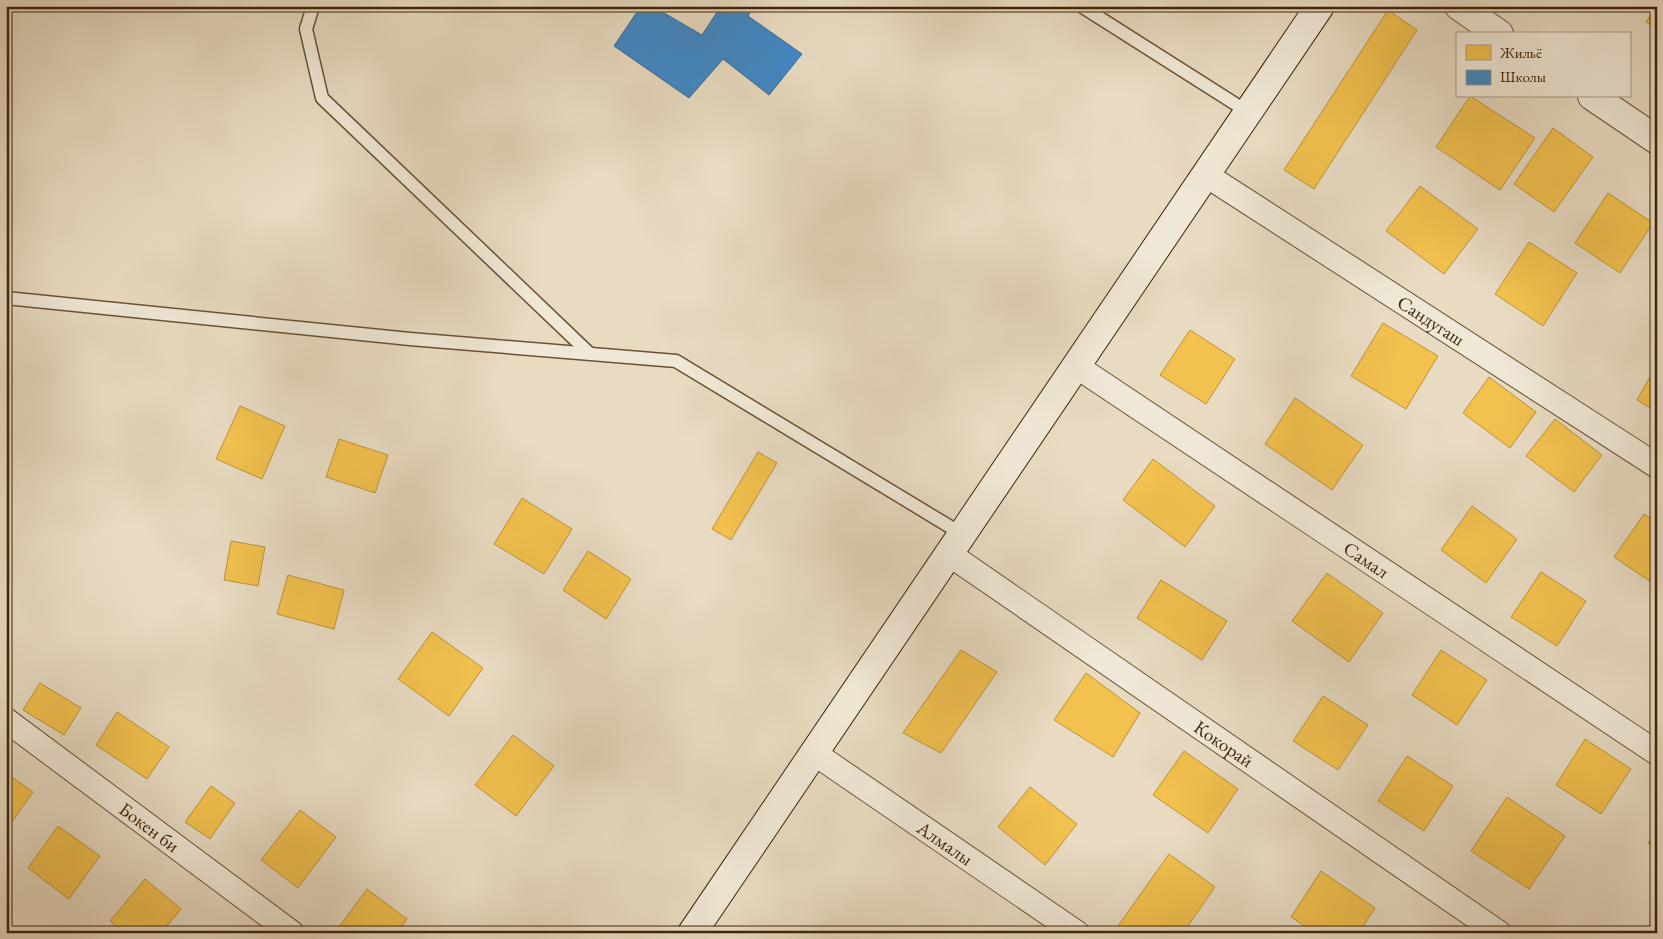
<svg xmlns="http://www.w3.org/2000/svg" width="1663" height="939" font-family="'EB Garamond',serif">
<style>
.homes{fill:#f2c14e;stroke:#bc9239}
.schools{fill:#3f88c5;stroke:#3f6a8c}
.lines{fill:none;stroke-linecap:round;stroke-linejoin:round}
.service-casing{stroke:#695236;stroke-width:15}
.minor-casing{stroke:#695236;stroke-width:26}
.tertiary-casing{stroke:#695236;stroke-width:30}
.secondary-casing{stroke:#3f2408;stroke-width:30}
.service{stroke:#f0e8d7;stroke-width:12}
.minor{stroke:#f0e8d7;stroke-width:24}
.tertiary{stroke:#f0e8d7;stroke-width:28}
.secondary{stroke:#f0e8d7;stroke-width:28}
.labels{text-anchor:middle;stroke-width:5;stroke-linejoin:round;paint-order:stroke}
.street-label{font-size:19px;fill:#3f2408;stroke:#f0e8d7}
</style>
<rect width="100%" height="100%" fill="#e8dbc2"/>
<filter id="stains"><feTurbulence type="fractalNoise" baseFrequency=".004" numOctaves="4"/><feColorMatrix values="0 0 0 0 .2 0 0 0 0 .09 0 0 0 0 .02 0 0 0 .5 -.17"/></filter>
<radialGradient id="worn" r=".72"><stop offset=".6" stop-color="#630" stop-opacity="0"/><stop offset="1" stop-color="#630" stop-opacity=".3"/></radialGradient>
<g class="homes">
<path d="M1657 6V29L1646 22Z"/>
<path d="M1388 10 1417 30 1314 189 1284 170Z"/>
<path d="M1470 96 1535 138 1500 190 1436 147Z"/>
<path d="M1553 128 1593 157 1554 212 1514 184Z"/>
<path d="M1420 186 1478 229 1444 274 1386 231Z"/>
<path d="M1608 193 1653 223 1620 273 1575 243Z"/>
<path d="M1529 242 1577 273 1543 326 1495 294Z"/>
<path d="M1383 323 1438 356 1406 409 1351 376Z"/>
<path d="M1190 330 1235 359 1206 404 1160 375Z"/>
<path d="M1654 370 1657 372V412L1637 400Z"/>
<path d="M1489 377 1536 412 1510 448 1463 413Z"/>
<path d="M1295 398 1363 445 1332 490 1265 444Z"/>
<path d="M240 406 285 426 262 479 216 459Z"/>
<path d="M1555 419 1602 455 1574 492 1526 456Z"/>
<path d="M339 439 388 455 375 493 326 477Z"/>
<path d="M758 452 777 463 731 540 712 529Z"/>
<path d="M1153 459 1215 506 1185 547 1123 500Z"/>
<path d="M522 498 572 529 544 574 494 544Z"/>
<path d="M1472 506 1517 539 1486 583 1441 550Z"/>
<path d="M1644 514 1657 522V586L1614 557Z"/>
<path d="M231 541 265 547 258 586 224 580Z"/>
<path d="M588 551 631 579 606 619 563 590Z"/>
<path d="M1541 572 1586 601 1557 646 1511 617Z"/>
<path d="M1327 573 1383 613 1349 662 1292 621Z"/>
<path d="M288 575 344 590 334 629 277 614Z"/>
<path d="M1161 580 1227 621 1202 660 1137 618Z"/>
<path d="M432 632 483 668 449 716 398 679Z"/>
<path d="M961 650 997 672 941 753 903 733Z"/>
<path d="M1441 650 1487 680 1457 725 1412 695Z"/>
<path d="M1086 673 1140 713 1113 757 1054 720Z"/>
<path d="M40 683 81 708 64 735 23 710Z"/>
<path d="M1323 696 1368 725 1338 770 1293 741Z"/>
<path d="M117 712 169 747 147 779 96 745Z"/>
<path d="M513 735 554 766 516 816 475 785Z"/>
<path d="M1585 739 1631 769 1601 814 1556 785Z"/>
<path d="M1184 751 1238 789 1208 833 1153 795Z"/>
<path d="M1407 756 1453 786 1424 831 1378 801Z"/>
<path d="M6 773 33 792 6 830Z"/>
<path d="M211 786 235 803 210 839 185 822Z"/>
<path d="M1030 787 1077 824 1045 865 998 827Z"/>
<path d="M1507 797 1565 836 1529 889 1471 851Z"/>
<path d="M300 810 336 837 298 888 261 860Z"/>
<path d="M58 826 100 856 69 899 28 868Z"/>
<path d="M1657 830V850L1648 843Z"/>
<path d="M1169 854 1215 887 1183 933H1128L1118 926Z"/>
<path d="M1321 871 1375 908 1359 933H1315L1291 917Z"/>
<path d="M145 879 181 909 161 933H125L110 921Z"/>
<path d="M367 889 407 919 397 933H347L339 927Z"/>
<path d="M1657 916V933H1645Z"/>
</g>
<path class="schools" d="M641 6H652L702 35 721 6H754L748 16 802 54 769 95 723 59 689 98 614 46Z"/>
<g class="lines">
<g class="service-casing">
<g id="service">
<path d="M313 6 306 29 322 98 589 353"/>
<path d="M1081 6 1248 112"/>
<path d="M6 298 410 339 676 361 962 534"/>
</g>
</g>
<g class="minor-casing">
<g id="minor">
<path id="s1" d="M1206 175 1657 466"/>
<path id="s2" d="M1076 366 1657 753"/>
<path id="s3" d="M949 554 1499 933"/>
<path id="s4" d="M6 720 292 933"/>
<path id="s5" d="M814 753 1077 933"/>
</g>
</g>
<g class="tertiary-casing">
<g id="tertiary">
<path d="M1459 6 1499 34"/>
<path d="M1592 96 1657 140"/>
</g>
</g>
<g class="secondary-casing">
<path id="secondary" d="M692 933 1320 6"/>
</g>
<use href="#service" class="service"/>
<use href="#minor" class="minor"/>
<use href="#tertiary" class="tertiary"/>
<use href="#secondary" class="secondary"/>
</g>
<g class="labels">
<g class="street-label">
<text dy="7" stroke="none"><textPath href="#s1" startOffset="268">Сандугаш</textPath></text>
<text dy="7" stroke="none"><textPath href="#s2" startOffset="349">Самал</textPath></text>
<text dy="7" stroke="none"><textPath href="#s3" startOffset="334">Кокорай</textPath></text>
<text dy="7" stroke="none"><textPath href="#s4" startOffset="179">Бокен би</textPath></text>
<text dy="7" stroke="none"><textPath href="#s5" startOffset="159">Алмалы</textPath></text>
</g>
</g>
<rect width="1663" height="939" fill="none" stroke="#e8dbc2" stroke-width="25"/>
<rect x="8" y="8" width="1648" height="924" fill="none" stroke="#3f2408" stroke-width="2.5"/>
<rect x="12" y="12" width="1638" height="914" fill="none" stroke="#3f2408"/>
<rect x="1456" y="32" width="175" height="65" fill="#f0e8d7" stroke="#a99a84"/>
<rect x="1466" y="45" width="25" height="15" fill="#f2c14e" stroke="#a99a84"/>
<text x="1500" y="58" font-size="15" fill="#3f2408">Жильё</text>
<rect x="1466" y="70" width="25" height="15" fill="#3f88c5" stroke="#a99a84"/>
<text x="1500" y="82" font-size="15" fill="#3f2408">Школы</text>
<rect width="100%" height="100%" filter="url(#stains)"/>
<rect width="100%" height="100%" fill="url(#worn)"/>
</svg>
